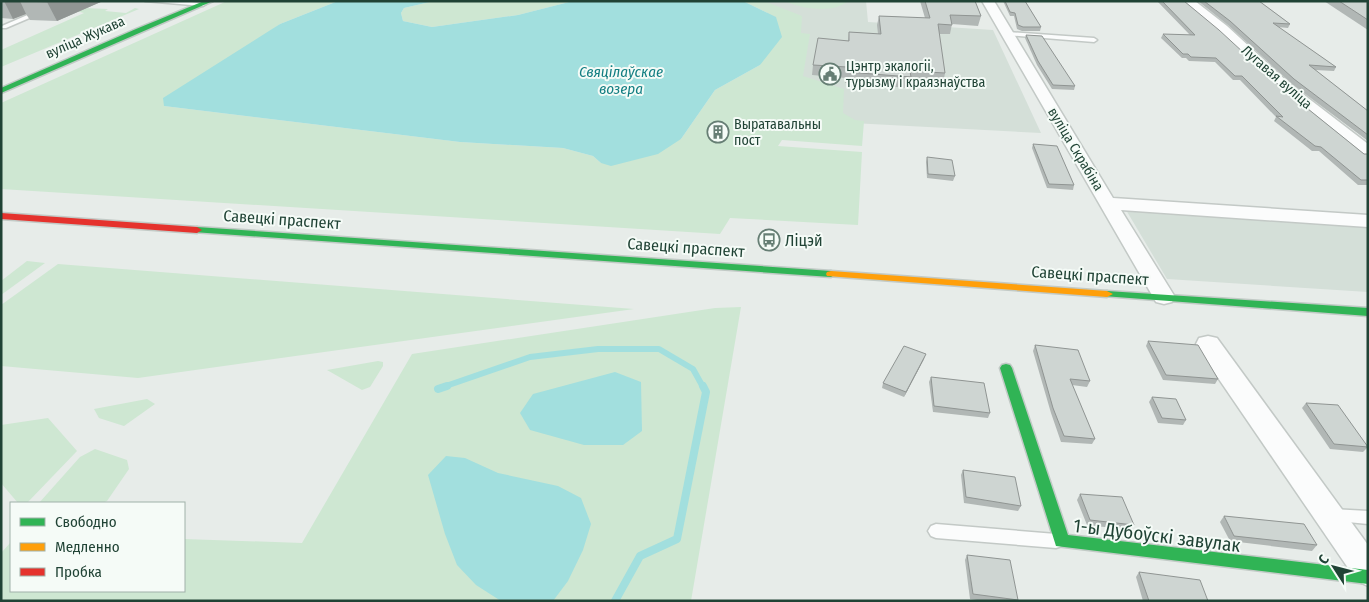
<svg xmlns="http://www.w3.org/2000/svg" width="1369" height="602" font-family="'Fira Sans Condensed',sans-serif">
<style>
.built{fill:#d4dfd8}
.green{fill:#cee7d2}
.water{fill:#a2dfde}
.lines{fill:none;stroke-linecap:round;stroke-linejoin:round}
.stream-far1{stroke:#a2dfde;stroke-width:6}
.stream{stroke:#a2dfde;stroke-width:8}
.lane-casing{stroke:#c3c9c6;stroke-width:3}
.street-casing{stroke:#c3c9c6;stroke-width:3}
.fast-casing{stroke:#c2cac6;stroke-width:3}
.slow-casing{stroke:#c2cac6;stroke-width:3}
.jam-casing{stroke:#c2cac6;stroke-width:3}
.lane{fill:#fbfcfc;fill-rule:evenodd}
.street{fill:#fbfcfc;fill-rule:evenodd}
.fast{fill:#30b455;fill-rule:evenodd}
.slow{fill:#ff9f0a;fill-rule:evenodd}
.jam{fill:#e5322d;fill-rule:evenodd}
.wall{fill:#b1b7b5}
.shaded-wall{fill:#909593}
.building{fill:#ced5d2;stroke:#909593}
.labels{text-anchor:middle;stroke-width:4;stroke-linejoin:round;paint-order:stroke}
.far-street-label{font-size:14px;fill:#204335;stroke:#f5fbf7}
.far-poi-label{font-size:14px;fill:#204335;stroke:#f5fbf7;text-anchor:start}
.far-water-label{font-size:15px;font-style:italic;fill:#127e82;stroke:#f5fbf7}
.street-label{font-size:16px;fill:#204335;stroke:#f5fbf7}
.poi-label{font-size:16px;fill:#204335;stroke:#f5fbf7;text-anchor:start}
.near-street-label{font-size:19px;fill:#204335;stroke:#f5fbf7}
</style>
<rect width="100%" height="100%" fill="#e7ece9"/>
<g class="built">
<path d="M764 1H866L868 22 993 30 1041 133 795 120Z"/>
<path d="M1126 210 1368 225V292L1167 279Z"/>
</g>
<g class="green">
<path d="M227 1H338L280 24 164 106 460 142 563 148 593 156 601 163 681 139 715 90 760 65 776 17 743 1H764L802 16 801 33 810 34 803 76 844 89 843 113 855 120 864 121 862 146 782 140 778 146 862 152 858 225 730 218 720 234 1 189V103Z"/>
<path d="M434 1H573L518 15 432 27 403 21 401 13 404 8Z"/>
<path d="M785 1H848C833 14 802 9 785 1Z"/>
<path d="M61 7 108 9 105 11 126 13 135 8 139 9 1 67V50L84 13Z"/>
<path d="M27 261 45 263 1 295V281Z"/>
<path d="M58 264 634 309 138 378 1 366V305Z"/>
<path d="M741 307 691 601H1V553L11 542V591H184V539L302 543 412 354 715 308Z"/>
<path d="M378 361 383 362V366L370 387 362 390 327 370Z"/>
<path d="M147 399 155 404 124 426 99 418 94 409Z"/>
<path d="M48 418 77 451 27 503H18L1 483V425Z"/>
<path d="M95 449 127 460 129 469 107 501 102 503H39L80 457Z"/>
</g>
<g class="water">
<path d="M338 1H434L404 8 401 13 403 21 432 27 518 15 573 1H743L776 17 782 37 760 65 715 90 681 139 658 154 611 166 601 163 593 156 563 148 460 142 164 106 163 98 280 24Z"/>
<path d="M615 372 641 382 642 431 623 445H584L530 430 520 413 533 394Z"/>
<path d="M446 456 465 458 498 473 558 486 581 498 591 524 583 550 568 581 553 601H501L476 585 457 565 445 534 428 475Z"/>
</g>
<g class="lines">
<path class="stream-far1" d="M443 387 530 357 598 349H659L693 369 703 387"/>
<g class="stream">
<path d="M438 389 447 386"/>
<path d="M615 601 640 556 677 539 706 392 703 386"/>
</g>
<g class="lane-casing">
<g id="lane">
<path d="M60 1H69L6 28H1L2 26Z"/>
<path d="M145 1H184L206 4 203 6Z"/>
<path d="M1007 32 1094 38 1097 40 1094 42 1005 35 1004 34Z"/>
<path d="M1332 509 1368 511V524L1327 520 1324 515 1327 510Z"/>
<path d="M936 524 1056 534 1062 536 1064 541 1062 546 1056 548 936 538 931 536 928 531 931 526Z"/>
</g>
</g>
<g class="street-casing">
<g id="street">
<path d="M982 1H994L1113 198 1368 215V227L1121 210 1175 297 1172 302 1164 304 1156 302Z"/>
<path d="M1181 1H1195L1227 26 1291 85 1368 144V158L1362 157 1281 91 1219 32Z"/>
<path d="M1208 336 1217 338 1368 545V586L1357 581 1199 350 1196 344 1199 338Z"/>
</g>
</g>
<g class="fast-casing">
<g id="fast">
<path d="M204 1H213L1 93V88L136 29Z"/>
<path d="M197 227 831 271 836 274 831 277 193 232 192 230Z"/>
<path d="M1107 291 1368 308V316L1103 296 1101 294 1103 292Z"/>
<path d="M1006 364 1010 365 1012 368 1068 535 1368 570V584L1056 546 1000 368 1002 365Z"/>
</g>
</g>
<g class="slow-casing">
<path id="slow" d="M831 271 1107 291 1113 294 1107 297 827 276 826 274 827 272Z"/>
</g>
<g class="jam-casing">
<path id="jam" d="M1 213 197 227 202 230 197 233 1 219Z"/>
</g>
<use href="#lane" class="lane"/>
<use href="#street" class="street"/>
<use href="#fast" class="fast"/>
<use href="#slow" class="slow"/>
<use href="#jam" class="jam"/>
</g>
<g class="wall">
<path d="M1 1H103L57 21 30 20 26 14 13 19 1 18Z"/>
<path d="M920 1H975L981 16 978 26 952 24 950 34H939L945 73 943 84 910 81 909 88 845 83 846 78 812 75 813 65 848 41 849 32 878 34 877 25 879 16 925 18Z"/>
<path d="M1003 1H1025L1041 27 1040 31H1022L1017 29 1014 16H1010Z"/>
<path d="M1157 1H1184L1282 88 1364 154H1368V185H1358L1319 151H1312L1274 121 1276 117 1240 80H1233L1215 62 1189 61 1186 58H1182L1161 38 1163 34 1190 35Z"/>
<path d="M1198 1H1259L1290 24 1288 28 1278 27 1336 67 1334 71 1315 70 1368 111V141L1292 84 1228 25Z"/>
<path d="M1324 1H1368V30Z"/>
<path d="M1026 35 1075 86 1074 90 1052 89 1037 65 1025 38Z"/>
<path d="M1033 144 1074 185 1073 190 1047 188 1032 148Z"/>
<path d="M927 157 955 176 953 181 927 178 926 162Z"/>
<path d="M1148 341 1218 379 1215 384 1163 380 1146 346Z"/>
<path d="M1035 345 1090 381 1087 387 1072 385 1095 439 1092 444 1061 442 1051 413 1033 351Z"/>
<path d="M924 359 904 397 882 388 883 383Z"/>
<path d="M931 377 990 413 988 418 933 412 929 382Z"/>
<path d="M1152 397 1186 420 1183 425 1158 423 1149 402Z"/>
<path d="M1306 403 1368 446V447L1363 452 1330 449 1302 408Z"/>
<path d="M963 470 1021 506 1018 511 964 503 961 475Z"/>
<path d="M1080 494 1134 525 1131 530 1087 525 1077 500Z"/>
<path d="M1224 516 1317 545 1312 551 1230 541 1220 522Z"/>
<path d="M967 555 1018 600 1017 601H984L970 599 965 560Z"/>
<path d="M1139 572 1208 601H1143L1136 577Z"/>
</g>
<g class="shaded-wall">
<path d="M4 1H20L26 14 13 19Z"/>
<path d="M26 1H103L57 21 47 2Z"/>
<path d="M926 354 924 359 904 397 906 392Z"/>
</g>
<g class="building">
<path d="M26 1H50L47 2Z"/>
<path d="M925 1H975L981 16 950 15 952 25 938 24 945 73 910 71 911 77 847 72V67L813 65 818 38 849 41V32L881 34 879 16 930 18Z"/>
<path d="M1005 1H1025L1041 27H1023L1018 25 1015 13 1010 12Z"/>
<path d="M1162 1H1184L1219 30 1282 88 1364 154H1368V180H1361L1321 147 1315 146 1276 116 1283 117 1242 76H1235L1216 58 1191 57 1188 54H1183L1163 34 1195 35Z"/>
<path d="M1204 1H1259L1290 24 1273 23 1336 67 1309 65 1368 111V135L1294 79 1230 21Z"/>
<path d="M1339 1H1368V20Z"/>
<path d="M1026 35 1042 36 1075 86 1053 85 1038 61Z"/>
<path d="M1033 144 1057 146 1074 185 1049 184Z"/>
<path d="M927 157 952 160 955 176 928 174Z"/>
<path d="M1148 341 1198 345 1218 379 1166 375Z"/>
<path d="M1035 345 1078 350 1090 381 1070 379 1095 439 1064 436 1053 408Z"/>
<path d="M904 346 926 354 906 392 883 383Z"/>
<path d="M931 377 984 383 990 413 934 406Z"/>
<path d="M1152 397 1176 399 1186 420 1162 418Z"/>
<path d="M1306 403 1338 405 1368 447 1334 444Z"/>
<path d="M963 470 1015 477 1021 506 966 497Z"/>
<path d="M1080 494 1122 497 1134 525 1090 520Z"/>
<path d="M1224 516 1304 524 1317 545 1234 536Z"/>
<path d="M967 555 1010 560 1018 600 973 594Z"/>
<path d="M1139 572 1200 580 1208 601H1149Z"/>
</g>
<defs>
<g id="civic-ring" transform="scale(1.125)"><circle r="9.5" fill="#f5fbf7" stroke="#667e74" stroke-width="1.5"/><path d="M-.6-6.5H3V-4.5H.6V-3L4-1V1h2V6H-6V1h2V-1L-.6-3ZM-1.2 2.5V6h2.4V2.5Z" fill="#667e74"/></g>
<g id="building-ring" transform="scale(1.125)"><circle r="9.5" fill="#f5fbf7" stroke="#667e74" stroke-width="1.5"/><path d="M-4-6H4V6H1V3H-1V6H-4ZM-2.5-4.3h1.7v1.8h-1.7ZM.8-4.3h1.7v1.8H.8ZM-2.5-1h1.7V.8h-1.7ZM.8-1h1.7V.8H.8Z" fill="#667e74"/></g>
<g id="bus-ring" transform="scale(1.125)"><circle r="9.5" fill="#f5fbf7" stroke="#667e74" stroke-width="1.5"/><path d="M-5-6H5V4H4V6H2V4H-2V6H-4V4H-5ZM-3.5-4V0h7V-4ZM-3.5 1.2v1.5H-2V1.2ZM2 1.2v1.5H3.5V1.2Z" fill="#667e74"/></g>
</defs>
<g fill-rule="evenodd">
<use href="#civic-ring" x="830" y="74"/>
<use href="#building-ring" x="718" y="132"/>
<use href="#bus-ring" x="769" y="240"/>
</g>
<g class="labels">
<g class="far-street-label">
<text transform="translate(85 37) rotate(-24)" y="5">вуліца Жукава</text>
<text transform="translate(1277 77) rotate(41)" y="5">Лугавая вуліца</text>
<text transform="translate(1076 149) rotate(59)" y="5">вуліца Скрабіна</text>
</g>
<g class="far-poi-label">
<text x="846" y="71">Цэнтр экалогіі,<tspan x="846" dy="16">турызму і краязнаўства</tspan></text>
<text x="734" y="129">Выратавальны<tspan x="734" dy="16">пост</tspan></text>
</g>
<g class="far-water-label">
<text x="621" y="77">Свяцілаўскае<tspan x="621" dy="17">возера</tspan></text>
</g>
<g class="street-label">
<text transform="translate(282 219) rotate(4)" y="6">Савецкі праспект</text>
<text transform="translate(686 247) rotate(4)" y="6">Савецкі праспект</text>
<text transform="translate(1090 275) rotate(4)" y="6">Савецкі праспект</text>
</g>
<g class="poi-label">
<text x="785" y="246">Ліцэй</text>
</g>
<g class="near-street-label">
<text transform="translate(1157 535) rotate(7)" y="7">1-ы Дубоўскі завулак</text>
</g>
</g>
<rect width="1369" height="602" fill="none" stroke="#204335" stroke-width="5"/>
<rect x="10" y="502" width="175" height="90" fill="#f5fbf7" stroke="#a0b1a9"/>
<rect x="20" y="518" width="25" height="8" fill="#30b455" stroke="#a0b1a9"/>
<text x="55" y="527" font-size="15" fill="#204335">Свободно</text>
<rect x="20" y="543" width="25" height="8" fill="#ff9f0a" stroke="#a0b1a9"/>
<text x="55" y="552" font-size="15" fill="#204335">Медленно</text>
<rect x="20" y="568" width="25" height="8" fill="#e5322d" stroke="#a0b1a9"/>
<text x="55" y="577" font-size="15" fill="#204335">Пробка</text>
<g transform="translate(1334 567) rotate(306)" stroke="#f5fbf7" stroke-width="4" paint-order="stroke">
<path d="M0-4L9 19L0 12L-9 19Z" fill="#204335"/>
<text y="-8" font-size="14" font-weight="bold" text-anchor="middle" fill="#204335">С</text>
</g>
</svg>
